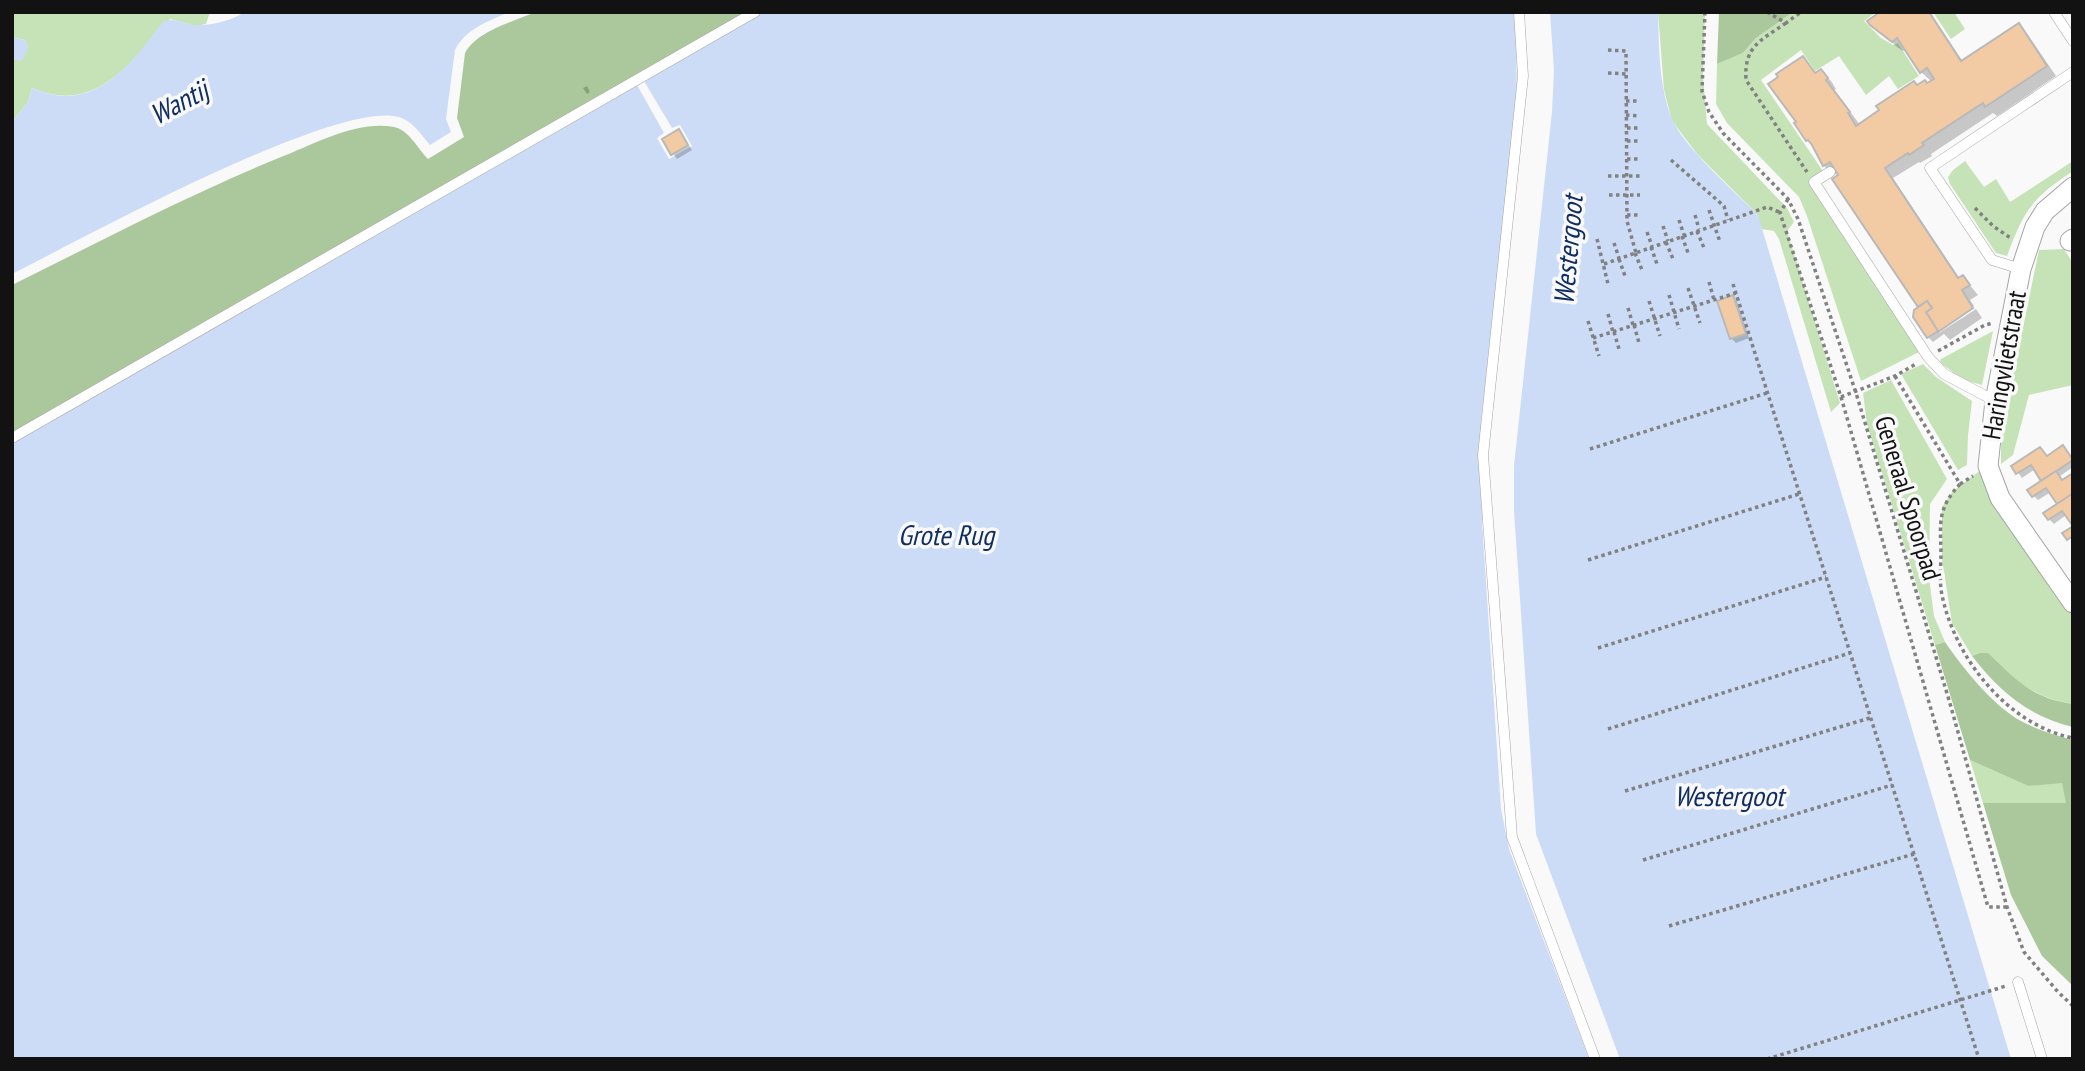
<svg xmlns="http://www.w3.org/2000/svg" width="2085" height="1071" font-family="'PT Sans Narrow',sans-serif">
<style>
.green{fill:#c6e3b7}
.forest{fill:#abc89d}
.water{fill:#ccdcf7}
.pier{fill:#f9f9fa}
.shadow{fill:#0003}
.building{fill:#f2cba4;stroke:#bab9b8;stroke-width:2}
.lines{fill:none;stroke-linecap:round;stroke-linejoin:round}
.lane-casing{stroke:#a4a5a6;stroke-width:11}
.street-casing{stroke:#a4a5a6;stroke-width:21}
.path{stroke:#818182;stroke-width:3.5;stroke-dasharray:3.5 3.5;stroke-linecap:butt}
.lane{stroke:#fff;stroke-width:10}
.street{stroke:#fff;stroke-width:19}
.labels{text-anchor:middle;stroke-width:7;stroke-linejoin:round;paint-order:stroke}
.street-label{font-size:26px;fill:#121212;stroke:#f9f9fa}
.water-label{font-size:28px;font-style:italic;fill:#102e62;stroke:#f9f9fa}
</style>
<rect width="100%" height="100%" fill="#f9f9fa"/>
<g class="green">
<path d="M12 12H210L206 24 196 26 170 19C132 61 96 116 32 88L28 102 12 122V59L14 60 28 47 25 40 12 37Z"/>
<path d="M1658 12H1705L1703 76 1707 124 1787 208 1794 222 1787 231 1840 403 1831 412 1779 239 1774 231 1761 229 1758 215 1698 155 1672 121 1664 90Z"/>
<path d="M1793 12H1876L1864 21 1881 38 1893 45 1898 43 1919 76 1898 89 1889 76 1866 95 1839 56 1815 71 1801 50 1761 80 1827 177 1819 182 1919 352 1861 381 1807 216 1799 197 1727 123 1716 104 1717 64 1743 53 1756 38Z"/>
<path d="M1933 12H1954L1965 29 1951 39Z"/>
<path d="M1965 161 1984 187 1996 179 2010 202 2073 161V171C2032 198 2024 210 2007 256L1996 253 1950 184 1948 177 1953 170Z"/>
<path d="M2064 249 2073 263V385L2029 395 2013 455 2001 464V434L2039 250Z"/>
<path d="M1993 331 1982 385 1961 379 1940 362 1941 359Z"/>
<path d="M1923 364 1936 377 1972 401 1968 435 1967 465 1958 470 1901 374Z"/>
<path d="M1891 380 1947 479 1930 504 1929 578 1934 616 1945 642 1935 645 1867 424 1863 393Z"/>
<path d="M1981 470 2073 610V704C2035 699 2010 676 1980 653L1972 656 1952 623 1942 559V507L1953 491Z"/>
<path d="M1970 760 2028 786 2062 782 2067 803H1983Z"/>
</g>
<g class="forest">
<path d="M535 12H747L12 433V285C103 240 192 193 286 155 318 142 359 120 394 127 409 130 418 149 428 159L464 137 457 118 465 53C477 31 513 22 535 12Z"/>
<path d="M1719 12H1793L1756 38 1743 53 1717 64Z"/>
<path d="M1945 642C1963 668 1993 706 2021 721 2037 730 2055 735 2073 740V986L2042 956 2011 895 1983 803H2066L2062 783 2028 786 1970 760 1935 645Z"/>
<path d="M1980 653H1988C2016 680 2033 699 2073 704V727C2028 716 2000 692 1972 656Z"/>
</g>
<g class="water">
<path d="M245 12H509C488 22 466 28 455 50L446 119 451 132 430 145C421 135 413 121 399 117 336 99 80 240 12 274V122L28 102 32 88C95 116 130 64 164 21 175 17 185 25 197 25 212 26 232 20 245 12Z"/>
<path d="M764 12H1515L1517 92 1481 422 1482 522 1501 809 1509 849 1589 1059H12V442Z"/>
<path d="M1550 12H1658C1659 47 1659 87 1672 119 1683 146 1736 193 1758 215L2011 1059H1620L1536 834 1514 511V466L1552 112 1554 70Z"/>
<path d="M12 37 25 40 28 47 22 61 12 59Z"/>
</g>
<path class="pier" d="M644 81 672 128 680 125 692 146 669 159 657 138 664 133 637 85Z"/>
<g class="shadow">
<path d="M1882 12H1930L1963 62 2019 25 2028 35 2056 76 1997 116 1993 113 1931 154 1932 156 1920 163 1919 162 1893 178 1960 279 1963 277 1978 295 1970 300 1974 306 1939 329V333L1976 309 1982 318 1950 340 1944 334 1933 342 1928 337 1915 317 1921 307 1835 179 1841 176 1839 172 1834 175 1824 166 1815 147 1808 140 1803 58 1817 74 1821 71 1831 81 1836 89 1834 90 1860 125 1932 82 1921 72 1906 48 1903 51 1897 47 1870 21Z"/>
<path d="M587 86 590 92 587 94 583 88Z"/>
<path d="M679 131 692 150 677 159 664 140Z"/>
<path d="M1733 297 1737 302 1749 338 1736 343 1731 338Z"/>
<path d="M2048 458 2073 460V467L2060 476 2063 482 2073 476V524L2066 515 2054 524 2049 519 2045 513 2059 504 2051 492 2038 500 2034 496 2030 490 2043 481 2035 469 2022 478 2014 467Z"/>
</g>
<g class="building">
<path d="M1880 12H1929L1961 61 2019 23 2047 66 1985 107 1983 103 1922 143 1924 145 1909 155 1908 153 1885 168 1958 278 1963 275 1970 285 1962 290 1973 308 1938 332 1926 312 1932 308 1927 301 1918 307 1832 179 1838 175 1830 162 1823 166 1812 145 1808 140 1806 141 1794 123 1796 122 1768 84 1778 77 1776 74 1803 56 1815 73 1821 69 1828 78 1826 80 1850 112 1848 113 1856 126 1879 110 1876 106 1914 81 1917 85 1925 80 1927 83 1934 79 1927 68 1920 73 1897 38 1892 42 1870 25 1867 21Z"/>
<path d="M679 129 688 145 671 155 662 139Z"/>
<path d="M1733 295 1746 334 1730 339 1717 301Z"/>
<path d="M1927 301 1932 308 1926 312 1938 331 1927 338 1913 317 1914 310Z"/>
<path d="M2063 445 2073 460 2041 481 2031 465 2016 474 2011 466 2040 447 2047 456Z"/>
<path d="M2056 471 2062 480 2073 473V494L2057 504 2046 488 2032 497 2027 490Z"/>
<path d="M2072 494 2073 526 2062 511 2048 520 2043 513Z"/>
<path d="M2072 527 2073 536 2067 540 2062 533Z"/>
</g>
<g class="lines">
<g class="lane-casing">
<g id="lane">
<path d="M1519 12 1523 76 1483 455 1512 837 1595 1059"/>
<path d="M2054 12 2073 41"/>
<path d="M1830 172 1814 182 1928 357 1944 374 1995 401"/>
<path d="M2021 269 1992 260 1930 168 2073 72"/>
<path d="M12 438 755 12"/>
<path d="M2018 982 2042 1059"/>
</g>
</g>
<g class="street-casing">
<g id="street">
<path d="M2073 187 2045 211 2035 227 2021 269 1995 401 1988 466 2000 498 2073 603"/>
<path d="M2070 241 2073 239"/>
</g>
</g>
<g class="path">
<path d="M1705 12 1702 91 1709 112 1723 133 1788 199 1798 219 1856 393 1949 700 2007 907 2024 952 2058 992 2073 1006"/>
<path d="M1767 12 1786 23 1801 12"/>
<path d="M1786 23C1760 41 1744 46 1746 80L1807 172"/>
<path d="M1608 50 1626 51 1627 221 1636 253"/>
<path d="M1608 73 1627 74"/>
<path d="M1626 101H1640"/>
<path d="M1626 115 1640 116"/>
<path d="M1627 128H1640"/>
<path d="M1627 141H1640"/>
<path d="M1627 159H1640"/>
<path d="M1671 160 1724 206 1728 220"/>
<path d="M1608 176H1640"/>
<path d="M1609 195H1640"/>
<path d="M1788 199 1780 213 1841 397 1988 907H2007"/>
<path d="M1975 208 1993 226 2012 239"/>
<path d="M1709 210 1720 242"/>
<path d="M1627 215H1640"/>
<path d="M1695 215 1699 229"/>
<path d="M1679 220 1684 235"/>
<path d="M1663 226 1668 241"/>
<path d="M1697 231 1704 248"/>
<path d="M1647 232 1652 246"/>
<path d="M1682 236 1688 253"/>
<path d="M1597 239 1608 284"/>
<path d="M1666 242 1673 259"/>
<path d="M1614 243 1619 258"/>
<path d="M1651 247 1657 264"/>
<path d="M1635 253 1642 270"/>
<path d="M1619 259 1625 276"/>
<path d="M1604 264 1767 207 1779 212"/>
<path d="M1709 282 1714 300"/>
<path d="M1733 284 1979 1059"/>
<path d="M1688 288 1700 323"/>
<path d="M1669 295 1679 329"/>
<path d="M1649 301 1660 336"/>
<path d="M1628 308 1633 325"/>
<path d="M1608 314 1613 332"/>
<path d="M1588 321 1599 356"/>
<path d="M1634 325 1639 343"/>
<path d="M1614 332 1619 349"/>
<path d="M1593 338 1736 293"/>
<path d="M1938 351 1985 325 1993 323"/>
<path d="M1895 376 1960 484C1938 508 1940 521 1941 552 1941 566 1939 582 1942 595 1955 659 2008 725 2073 738"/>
<path d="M1841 397 1895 376 1916 364"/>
<path d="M1590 449 1767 393"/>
<path d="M1960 484 1973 476"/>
<path d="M1588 560 1799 494"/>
<path d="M1598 648 1826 577"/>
<path d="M1608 729 1850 653"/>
<path d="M1625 791 1870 718"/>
<path d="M1643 860 1892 785"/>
<path d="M1669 926 1914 854"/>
<path d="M1767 1059 2006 986"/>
</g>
<use href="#lane" class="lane"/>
<use href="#street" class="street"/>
</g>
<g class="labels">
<g class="street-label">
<text transform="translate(2004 365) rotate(-80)" y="9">Haringvlietstraat</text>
<text transform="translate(1908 498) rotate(73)" y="9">Generaal Spoorpad</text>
</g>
<g class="water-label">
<text transform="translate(179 102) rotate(-28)" y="10">Wantij</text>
<text transform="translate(1568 250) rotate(-85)" y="10">Westergoot</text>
<text x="946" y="545">Grote Rug</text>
<text x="1729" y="806">Westergoot</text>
</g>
</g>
<rect width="2085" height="1071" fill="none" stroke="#121212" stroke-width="28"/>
</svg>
